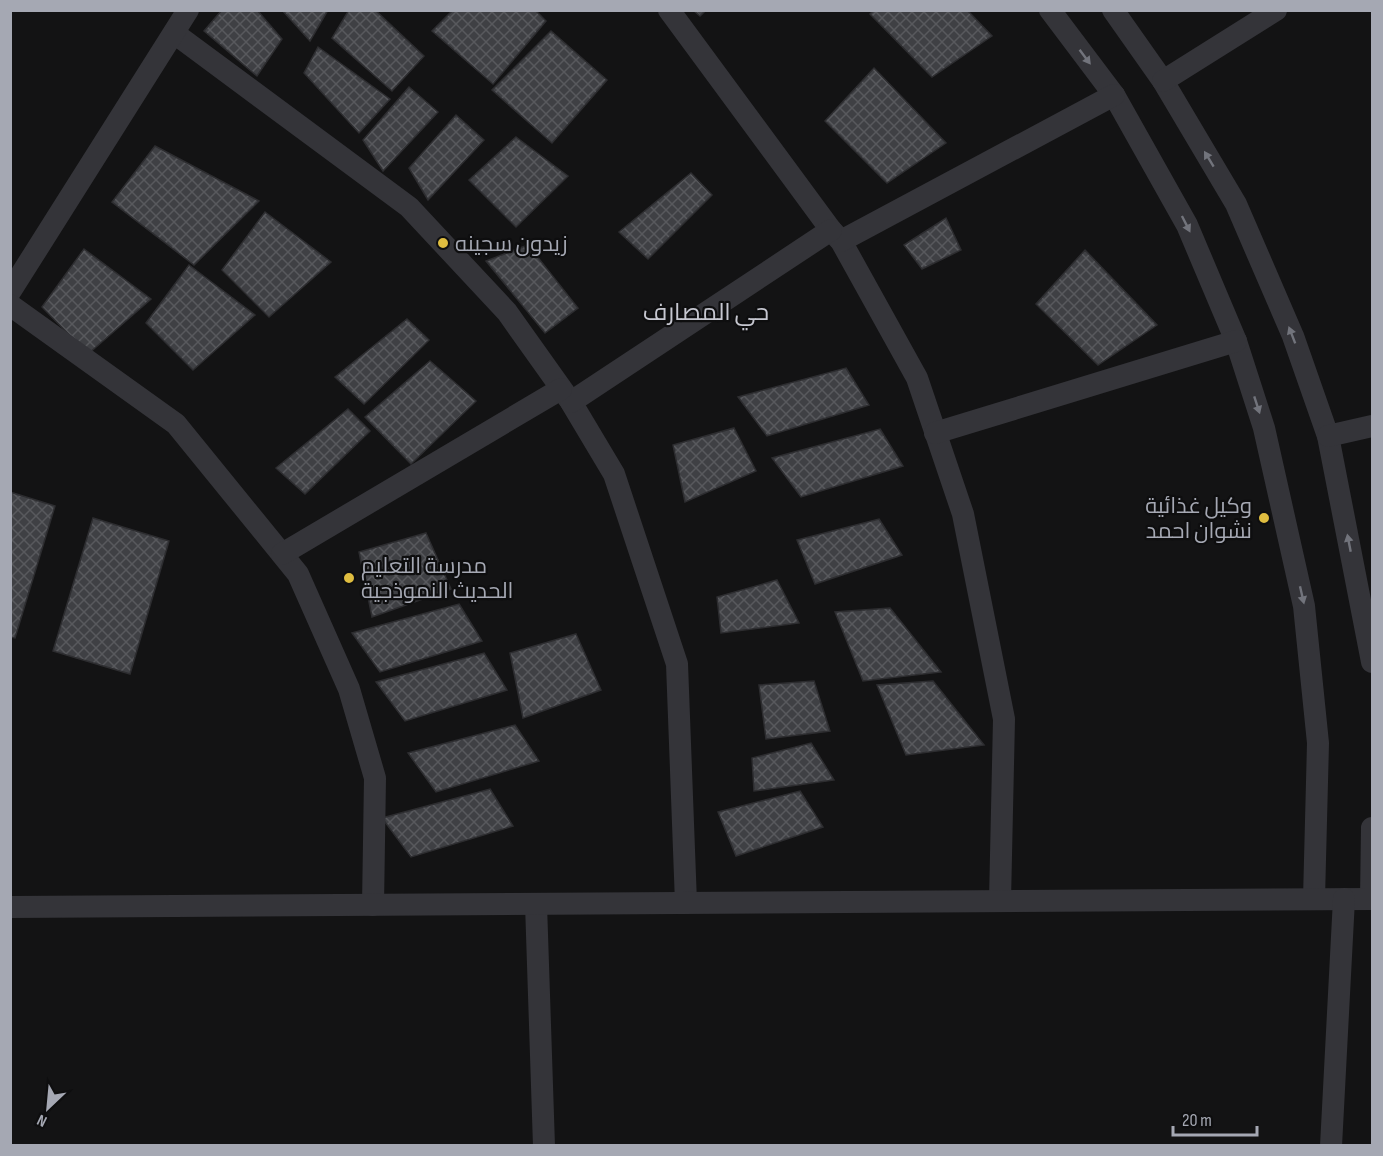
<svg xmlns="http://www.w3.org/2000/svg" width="1383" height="1156" font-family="'Sofia Sans Condensed',Cairo,sans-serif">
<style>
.building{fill:url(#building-cross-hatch);stroke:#2d2d30;stroke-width:1.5}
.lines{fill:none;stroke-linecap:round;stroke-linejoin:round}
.street{stroke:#343439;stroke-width:22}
.oneway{fill:#72747c}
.poi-dot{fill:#dfbd40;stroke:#0e0e0f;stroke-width:2}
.labels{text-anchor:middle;stroke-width:4.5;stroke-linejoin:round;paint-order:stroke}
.poi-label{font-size:22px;fill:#a5a8b3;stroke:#0e0e0f;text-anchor:start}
.neighbourhood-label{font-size:24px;fill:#c6c7d0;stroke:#0e0e0f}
</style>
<defs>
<pattern id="building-cross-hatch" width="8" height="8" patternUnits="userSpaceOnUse" patternTransform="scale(1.5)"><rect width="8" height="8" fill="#3f4044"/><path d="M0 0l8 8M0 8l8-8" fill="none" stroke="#58595d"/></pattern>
</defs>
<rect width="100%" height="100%" fill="#131314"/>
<g class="building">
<path d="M222 10H257L282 39 257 76 204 31Z"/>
<path d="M282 10H328L310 41Z"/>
<path d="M349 10H375L424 56 392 91 332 38Z"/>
<path d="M453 10H535L546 21 493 84 432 31Z"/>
<path d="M693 10H706L700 16Z"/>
<path d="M874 10H967L992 36 932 77 870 14Z"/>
<path d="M551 31 607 80 552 143 492 90Z"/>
<path d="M318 47 390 99 359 133 304 73Z"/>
<path d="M874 68 946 143 887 183 825 121Z"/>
<path d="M409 87 438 112 383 171 363 140Z"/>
<path d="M456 115 484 140 428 200 409 168Z"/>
<path d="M516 137 568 176 516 227 469 180Z"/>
<path d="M155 146 259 201 194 265 112 202Z"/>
<path d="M691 173 712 195 648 259 619 232Z"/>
<path d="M265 212 331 262 269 317 222 270Z"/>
<path d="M946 218 961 250 922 269 904 245Z"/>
<path d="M528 245 578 308 545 333 486 261Z"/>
<path d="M84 249 151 299 88 354 42 307Z"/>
<path d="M1085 250 1157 325 1098 365 1036 304Z"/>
<path d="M189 265 255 315 193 370 146 323Z"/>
<path d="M407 319 429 340 364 404 335 377Z"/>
<path d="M430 361 476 401 411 464 365 417Z"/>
<path d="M846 368 869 405 767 436 738 397Z"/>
<path d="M348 409 370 431 305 494 276 468Z"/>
<path d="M734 428 756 471 685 502 673 445Z"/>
<path d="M880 429 903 466 801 497 772 458Z"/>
<path d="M10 492 55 506 15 638 10 637Z"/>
<path d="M93 518 169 541 130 674 53 651Z"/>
<path d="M879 519 902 555 815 584 797 540Z"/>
<path d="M426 533 451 589 372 617 359 552Z"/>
<path d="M777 580 799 623 721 633 717 597Z"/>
<path d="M459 604 482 641 380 672 352 633Z"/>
<path d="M890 608 941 672 863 681 835 612Z"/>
<path d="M576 634 601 690 523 718 510 653Z"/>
<path d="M484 653 507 690 405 721 376 682Z"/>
<path d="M814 681 830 731 766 739 759 685Z"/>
<path d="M933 681 984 745 906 755 877 685Z"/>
<path d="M515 725 539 761 436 792 408 753Z"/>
<path d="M811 743 834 780 754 791 752 758Z"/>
<path d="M490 789 513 826 411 857 382 818Z"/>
<path d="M800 791 823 827 736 856 718 812Z"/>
</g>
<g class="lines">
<g class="street">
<path d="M669 10 831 230 841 241 917 378 963 514 1004 719 1000 901"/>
<path d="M1050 10 1114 95 1187 225 1236 341 1264 428 1304 606 1318 743 1314 899"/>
<path d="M1113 10 1163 81 1236 204 1293 336 1328 436 1372 662"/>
<path d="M174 33 409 207 507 312 571 402 614 474 677 664 686 903"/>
<path d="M1163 81 1276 10"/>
<path d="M841 241 1114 95"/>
<path d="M10 292 188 10"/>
<path d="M10 305 176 424 298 574 349 689 375 778 373 905"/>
<path d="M571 402 831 230"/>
<path d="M935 433 1236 341"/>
<path d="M1328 436 1372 426"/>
<path d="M282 554 561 389"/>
<path d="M1371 899 1372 828"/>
<path d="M536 904 544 1146"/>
<path d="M10 907 1372 899"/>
<path d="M1331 1146 1344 899"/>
</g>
</g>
<defs><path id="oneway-solid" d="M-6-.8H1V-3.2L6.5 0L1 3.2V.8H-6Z" transform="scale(1.5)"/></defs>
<g class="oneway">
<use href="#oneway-solid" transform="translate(1085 57) rotate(53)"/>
<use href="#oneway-solid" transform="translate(1209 159) rotate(-121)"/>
<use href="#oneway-solid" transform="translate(1186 224) rotate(63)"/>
<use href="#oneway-solid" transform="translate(1292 335) rotate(-111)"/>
<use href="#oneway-solid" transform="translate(1257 405) rotate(72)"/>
<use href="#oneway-solid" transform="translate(1349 543) rotate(-101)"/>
<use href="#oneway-solid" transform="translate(1302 595) rotate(77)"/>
</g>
<g class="poi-dot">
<circle cx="443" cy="243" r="6"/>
<circle cx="1264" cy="518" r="6"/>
<circle cx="349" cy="578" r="6"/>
</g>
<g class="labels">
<g class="poi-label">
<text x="455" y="251">زيدون سجينه</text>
<text x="1252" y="513" text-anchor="end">وكيل غذائية<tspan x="1252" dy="25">نشوان احمد</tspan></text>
<text x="361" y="573">مدرسة التعليم<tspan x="361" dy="25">الحديث النموذجية</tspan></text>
</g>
<g class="neighbourhood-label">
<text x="706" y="320">حي المصارف</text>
</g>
</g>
<rect width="1383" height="1156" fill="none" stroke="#a5a8b3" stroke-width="24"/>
<g transform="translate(48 1108) rotate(206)" stroke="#0e0e0f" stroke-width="4.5" paint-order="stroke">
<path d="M0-4.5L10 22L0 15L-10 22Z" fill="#a5a8b3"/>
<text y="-9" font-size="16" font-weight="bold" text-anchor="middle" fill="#a5a8b3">N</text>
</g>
<path d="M1173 1126v9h84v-9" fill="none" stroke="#a5a8b3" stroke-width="3"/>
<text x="1182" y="1126" font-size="18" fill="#a5a8b3" stroke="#0e0e0f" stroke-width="4.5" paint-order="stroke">20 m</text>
</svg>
